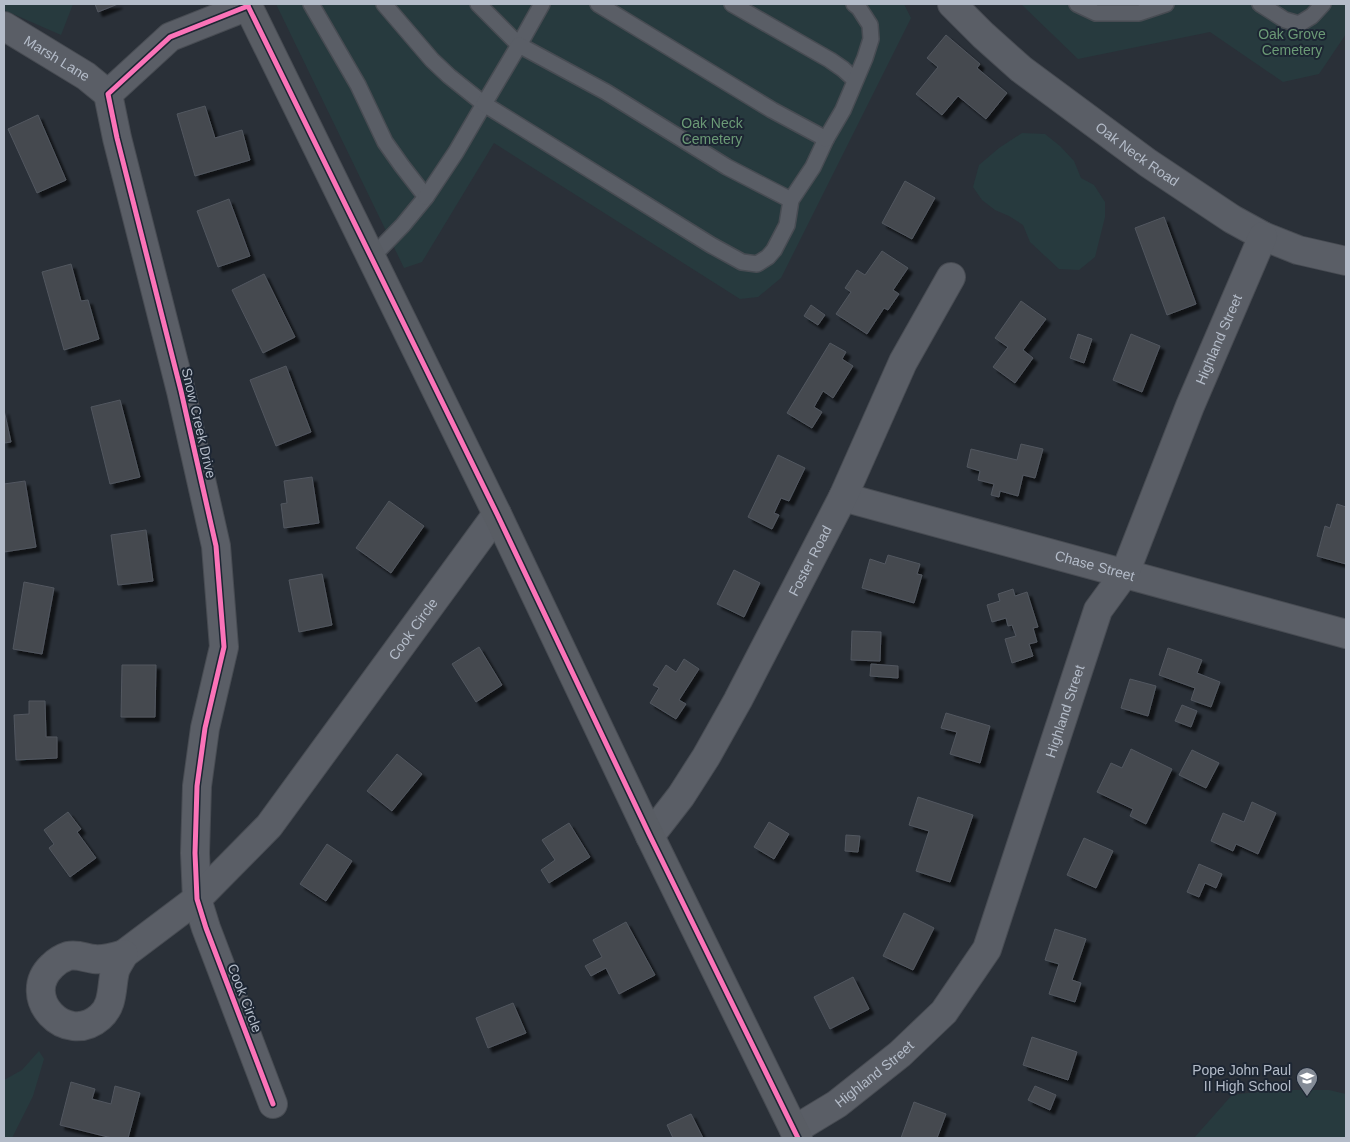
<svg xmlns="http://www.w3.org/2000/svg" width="1350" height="1142" font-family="Helvetica,sans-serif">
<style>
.green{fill:#273a3e}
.building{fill:#444950;stroke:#52575f;filter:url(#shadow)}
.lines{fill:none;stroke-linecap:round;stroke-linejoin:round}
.lane-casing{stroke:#484c53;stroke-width:18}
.street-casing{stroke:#484c53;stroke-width:30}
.secondary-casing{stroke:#484c53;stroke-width:30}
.lane{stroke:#5a5e66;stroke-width:15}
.street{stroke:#5a5e66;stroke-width:28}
.secondary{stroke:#595d64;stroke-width:28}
.cycleway-casing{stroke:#1d2633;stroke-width:8}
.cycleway{stroke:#fb73b8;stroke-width:5}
.labels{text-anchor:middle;stroke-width:4;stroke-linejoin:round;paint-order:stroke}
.park-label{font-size:14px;fill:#6b9a76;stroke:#1d2633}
.street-label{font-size:14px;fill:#b4bcc9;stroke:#1d2633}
.poi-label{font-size:14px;fill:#b4bcc9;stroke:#1d2633;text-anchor:end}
</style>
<defs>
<filter id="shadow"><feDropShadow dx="4.5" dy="4.5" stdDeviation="1" flood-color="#0009"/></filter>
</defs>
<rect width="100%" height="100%" fill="#2a3038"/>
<g class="green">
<path d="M4 4H73L61 35 4 10Z"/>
<path d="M276 4H904L911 18 781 278 758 297 740 299 494 143 422 262 404 268Z"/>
<path d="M1021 4H1346V34L1319 74 1283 82 1210 32 1078 59Z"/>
<path d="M1022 133 1045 134 1060 146 1074 161 1081 178 1094 185 1105 202V217L1095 257 1079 270 1059 269 1030 242 1023 225 1009 216 995 210 982 200 973 187 979 165 999 148Z"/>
<path d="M39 1051 44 1059 33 1096 12 1138H4V1080L22 1070Z"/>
<path d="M1272 1090H1329L1346 1094V1138H1194L1232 1095Z"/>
</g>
<g class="building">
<path d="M95 4H118L98 12Z"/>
<path d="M946 35 980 64 977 68 1007 93 986 119 958 96 942 115 916 94 938 67 927 58Z"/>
<path d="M205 106 215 138 242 130 250 160 195 176 177 114Z"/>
<path d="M38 115 66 180 37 193 8 129Z"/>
<path d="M905 181 935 198 912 239 882 223Z"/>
<path d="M229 199 250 256 218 267 197 211Z"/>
<path d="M1164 217 1196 304 1167 315 1135 228Z"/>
<path d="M882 251 908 268 893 290 899 294 888 310 884 308 867 334 836 314 851 292 845 288 857 270 865 275Z"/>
<path d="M71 264 81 301 88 300 99 339 64 350 42 272Z"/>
<path d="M264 274 295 337 263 353 232 290Z"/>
<path d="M1021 301 1046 319 1023 350 1033 358 1015 383 993 367 1008 347 995 338Z"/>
<path d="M811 305 825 315 818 325 804 316Z"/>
<path d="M1078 334 1092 339 1084 363 1070 358Z"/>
<path d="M1131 334 1160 346 1142 392 1113 380Z"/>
<path d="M830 343 846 352 842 359 853 366 833 398 823 391 814 407 822 412 812 428 787 413Z"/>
<path d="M286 366 311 432 276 446 250 380Z"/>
<path d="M120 400 140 477 110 484 91 407Z"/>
<path d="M4 410 11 442 4 443Z"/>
<path d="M1021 444 1043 449 1035 478 1023 475 1018 496 1000 491 999 497 991 495 994 484 978 480 980 471 967 467 971 449 1017 460Z"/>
<path d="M778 455 805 468 789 501 781 498 774 513 779 515 772 529 748 517Z"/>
<path d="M312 477 319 523 284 528 281 504 287 503 284 481Z"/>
<path d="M25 481 36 547 4 552V484Z"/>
<path d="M389 501 424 526 391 573 356 548Z"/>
<path d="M1337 504 1346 507V564L1317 556 1325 526 1330 528Z"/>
<path d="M146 530 153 581 118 585 111 535Z"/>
<path d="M888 555 920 564 917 574 922 575 914 603 862 588 870 559 885 564Z"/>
<path d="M734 570 760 583 744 617 717 604Z"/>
<path d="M322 574 332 625 299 632 289 580Z"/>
<path d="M24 582 54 588 42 654 13 649Z"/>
<path d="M1013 589 1015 596 1027 592 1038 627 1033 628 1037 642 1029 644 1033 656 1012 663 1005 639 1016 636 1012 625 1008 626 1006 618 992 622 987 605 1000 601 998 594Z"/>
<path d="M852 631 881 632 880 661 851 660Z"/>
<path d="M479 647 502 685 476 702 452 664Z"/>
<path d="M1168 648 1202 660 1197 673 1220 682 1211 707 1191 700 1195 688 1159 675Z"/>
<path d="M684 659 699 669 679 700 686 704 676 719 650 703 659 688 653 685 666 665 676 672Z"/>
<path d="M871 664 898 666V678L870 676Z"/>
<path d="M122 665H156L155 717H121Z"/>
<path d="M1130 679 1156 686 1148 716 1121 708Z"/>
<path d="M29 701H45L46 737H57V758L16 760 14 715 29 714Z"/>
<path d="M1182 705 1197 711 1191 727 1175 721Z"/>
<path d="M946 713 990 726 980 763 950 754 957 732 941 728Z"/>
<path d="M1131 749 1172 769 1146 824 1130 816 1133 809 1097 792 1111 763 1122 768Z"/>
<path d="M1192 750 1219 763 1206 788 1179 775Z"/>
<path d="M397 754 422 774 392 811 367 791Z"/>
<path d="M918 797 973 815 950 882 916 871 929 831 909 825Z"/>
<path d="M1252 802 1276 813 1258 854 1236 844 1233 851 1211 841 1223 813 1244 822Z"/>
<path d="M68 812 81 829 77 832 96 858 70 877 49 848 54 844 44 830Z"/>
<path d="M769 822 789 834 774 859 754 847Z"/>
<path d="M569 823 590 857 549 883 541 870 555 860 542 840Z"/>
<path d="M846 835 860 836 858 852 845 851Z"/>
<path d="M1084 838 1113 851 1096 888 1067 875Z"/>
<path d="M327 844 352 861 326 901 300 884Z"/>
<path d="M1199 864 1222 874 1216 888 1205 883 1199 897 1187 892Z"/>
<path d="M904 913 934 928 913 970 883 956Z"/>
<path d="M626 922 655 975 619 994 606 968 591 976 585 966 602 957 593 940Z"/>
<path d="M1055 929 1086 939 1072 980 1081 983 1075 1002 1049 994 1059 964 1045 960Z"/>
<path d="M853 977 869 1009 830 1029 814 997Z"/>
<path d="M513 1003 526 1033 488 1048 476 1018Z"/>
<path d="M1032 1037 1077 1052 1068 1080 1023 1065Z"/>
<path d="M71 1082 95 1089 92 1099 111 1104 115 1086 140 1093 128 1138H112L60 1125Z"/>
<path d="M1035 1086 1056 1095 1050 1110 1028 1100Z"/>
<path d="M914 1102 946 1114 937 1138H901Z"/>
<path d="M691 1114 703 1138H673L667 1125Z"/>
</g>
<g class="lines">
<g class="lane-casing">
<g id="lane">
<path d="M311 4 358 85 385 142 402 166 426 197 403 225 371 258"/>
<path d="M384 4 432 60 449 76 484 104 456 152 426 197"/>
<path d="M478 4 519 45 542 4"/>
<path d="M598 4 772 110 826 139 813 167 791 200 787 225 774 250 768 257 757 264 742 262 711 245 484 104 519 45 606 92 727 167 791 200"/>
<path d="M732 4 830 60 843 69 855 80"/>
<path d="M1077 4 1096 13H1139L1166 4"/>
<path d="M1260 4 1285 20 1299 24 1312 16 1323 4"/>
<path d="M826 139 843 110 865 58 871 39 870 25 859 8 854 4"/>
</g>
</g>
<g class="street-casing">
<g id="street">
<path id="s1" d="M952 4 983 35 1021 69 1148 163 1232 219 1263 236 1298 250 1346 261"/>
<path d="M248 6 170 37 108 94 117 138 181 391 216 546 224 647 205 728 197 786 195 853 197 899 206 928 273 1104"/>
<path id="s2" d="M4 26 86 76 108 94"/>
<path id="s3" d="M843 497 1346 634"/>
<path id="s4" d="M650 836 681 796 706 757 738 700 843 497 903 362 951 277"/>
<path id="s5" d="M124 954 197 899 269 826 497 514"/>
<path d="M124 954C121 960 117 965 115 971 111 987 114 1005 100 1017 66 1047 19 997 52 966 57 961 62 958 68 956 78 954 85 958 94 959 105 960 114 957 124 954Z"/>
<path id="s6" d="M794 1130 837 1104 900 1054 944 1012 987 949 1098 610 1125 573 1190 406 1263 236"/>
</g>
</g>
<g class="secondary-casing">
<path id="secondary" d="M247 4 497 514 650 836 798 1138"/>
</g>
<use href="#lane" class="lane"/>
<use href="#street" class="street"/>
<use href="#secondary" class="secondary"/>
<g class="cycleway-casing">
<g id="cycleway">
<path d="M247 4 497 514 650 836 798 1138"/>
<path d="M248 6 170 37 108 94 117 138 181 391 216 546 224 647 205 728 197 786 195 853 197 899 206 928 273 1104"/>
</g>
</g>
<use href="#cycleway" class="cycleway"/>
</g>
<defs>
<g id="school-pin" transform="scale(1.125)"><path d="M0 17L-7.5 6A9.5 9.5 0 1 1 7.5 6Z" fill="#848b96" stroke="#1d2633"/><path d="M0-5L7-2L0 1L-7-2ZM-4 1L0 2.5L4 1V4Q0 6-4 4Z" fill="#fff"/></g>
</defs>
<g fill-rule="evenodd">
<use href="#school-pin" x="1307" y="1078"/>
</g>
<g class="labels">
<g class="park-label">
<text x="1292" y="39">Oak Grove<tspan x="1292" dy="16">Cemetery</tspan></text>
<text x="712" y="128">Oak Neck<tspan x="712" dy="16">Cemetery</tspan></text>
</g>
<g class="street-label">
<text dy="5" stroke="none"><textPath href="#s2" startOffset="62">Marsh Lane</textPath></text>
<text dy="5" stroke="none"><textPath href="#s1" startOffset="239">Oak Neck Road</textPath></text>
<text dy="5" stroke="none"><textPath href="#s6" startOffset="922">Highland Street</textPath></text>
<text transform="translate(199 423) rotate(77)" y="5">Snow Creek Drive</text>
<text dy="5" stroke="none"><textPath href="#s4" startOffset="319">Foster Road</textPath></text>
<text dy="5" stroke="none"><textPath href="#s3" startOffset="261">Chase Street</textPath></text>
<text dy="5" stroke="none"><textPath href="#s5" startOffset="438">Cook Circle</textPath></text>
<text dy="5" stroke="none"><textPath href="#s6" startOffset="518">Highland Street</textPath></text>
<text transform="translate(245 998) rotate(69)" y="5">Cook Circle</text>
<text dy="5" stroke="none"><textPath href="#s6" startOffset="98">Highland Street</textPath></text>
</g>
<g class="poi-label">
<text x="1291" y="1075">Pope John Paul<tspan x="1291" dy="16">II High School</tspan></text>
</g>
</g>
<rect width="1350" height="1142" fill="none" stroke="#b4bcc9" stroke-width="10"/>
</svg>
